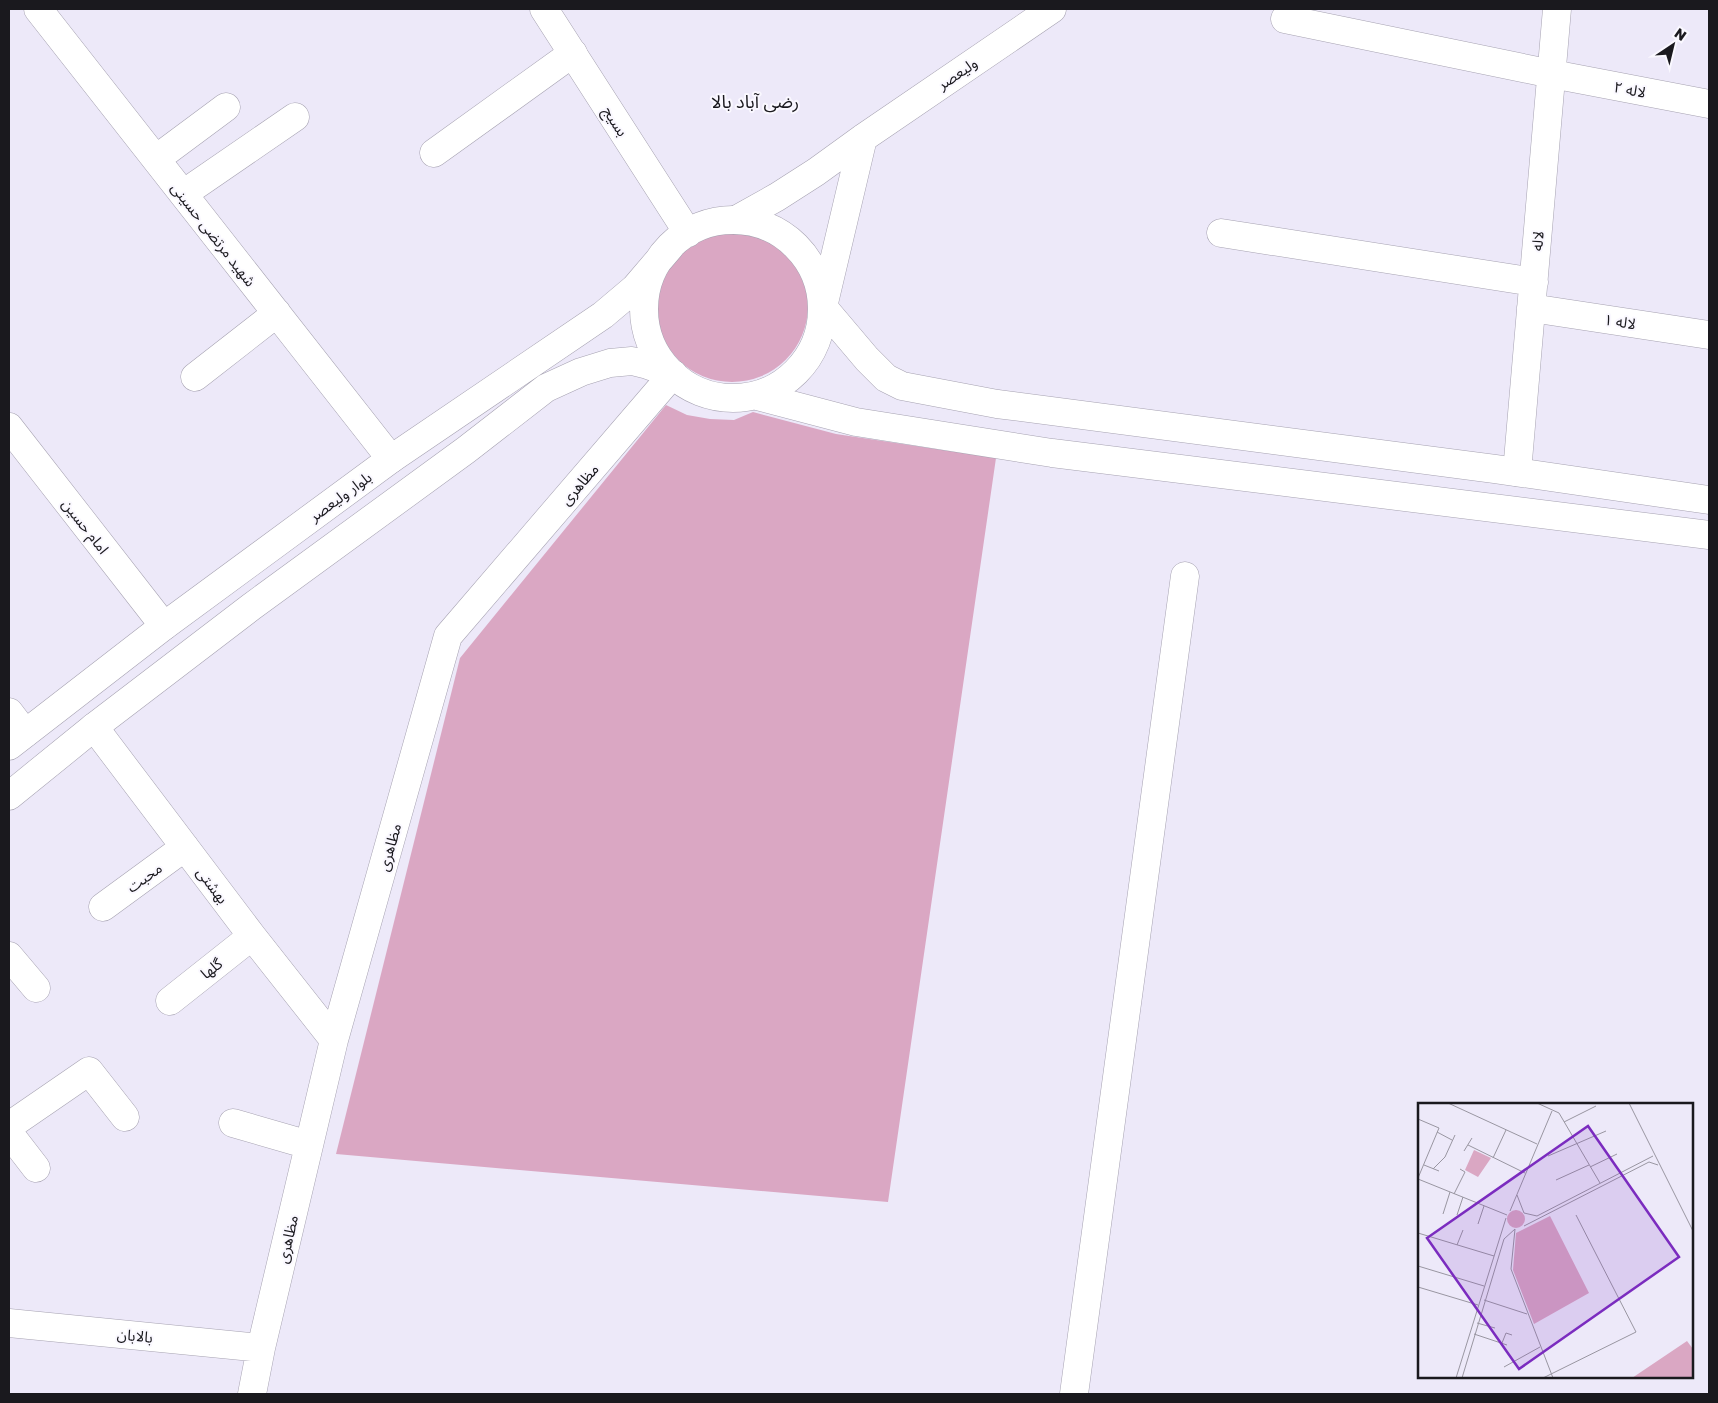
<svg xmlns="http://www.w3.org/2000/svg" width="1718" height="1403" viewBox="0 0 1718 1403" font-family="'Golos Text','Noto Sans Arabic',sans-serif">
<rect width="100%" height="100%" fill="#ede9f9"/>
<!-- green -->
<path fill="#daa7c3" d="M656 306a76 76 0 1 1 152 0a76 76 0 1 1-152 0Z
M 666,405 L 687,415 L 710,419 L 734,420 L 753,412 L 836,434 L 996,458 L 888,1202 L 336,1154 L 460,658 Z"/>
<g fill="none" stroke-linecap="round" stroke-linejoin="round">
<!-- street casing -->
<g stroke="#a6a2b1" stroke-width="29">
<path id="street" d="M 38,9 L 391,459
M 1285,19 L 1552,74 L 1709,104
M 434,153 L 573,53
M 156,159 L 226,107
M 183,194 L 295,117
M 736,220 L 777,197 L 816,172 L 863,138 L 1052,9
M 1221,233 L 1534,282
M 823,307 L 863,138
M 1531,308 L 1709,335
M 195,377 L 277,313
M 9,427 L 164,626
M 1517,472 L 1557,9
M 9,712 L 25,733
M 94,727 L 252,936 L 334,1040
M 103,907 L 185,847
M 9,956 L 36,988
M 170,1001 L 252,936
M 233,1123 L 309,1145
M 9,1126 L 89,1071 L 125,1117
M 9,1133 L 36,1168
M 9,1323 L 261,1348
M 252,1394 L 261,1348 L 334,1040 L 448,636 L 673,374
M 1074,1394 L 1185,576"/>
</g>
<!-- secondary casing -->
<g stroke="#a6a2b1" stroke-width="29">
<path id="secondary" d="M 544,9 L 688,233
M644 309a89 89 0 1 1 178 0a89 89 0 1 1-178 0Z
M 823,307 L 867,359 L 886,378 L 902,386 L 997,404 L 1495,469 L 1709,500
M 757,396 L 856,422 L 1052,453 L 1709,535
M 9,746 L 164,626 L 391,459 L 603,315 L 635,288 L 670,247
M 9,796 L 94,727 L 251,607 L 466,450 L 546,388 L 581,372 L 610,363 L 632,361 L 648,365 L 673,374"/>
</g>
<!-- street -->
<use href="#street" stroke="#fff" stroke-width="28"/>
<!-- secondary -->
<use href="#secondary" stroke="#fff" stroke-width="28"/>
</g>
<g text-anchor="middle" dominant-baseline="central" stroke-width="4" stroke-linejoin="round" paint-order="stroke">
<!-- street labels -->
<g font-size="15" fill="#1a191e" stroke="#faf8ff">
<text transform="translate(957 73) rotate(-34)">ولیعصر</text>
<text transform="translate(1630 89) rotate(11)">لاله ۲</text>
<text transform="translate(616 121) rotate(57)">بسیج</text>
<text transform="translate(214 234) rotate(52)">شهید مرتضی حسینی</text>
<text transform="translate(1537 241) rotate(-85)">لاله</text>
<text transform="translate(1620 321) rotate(9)">لاله ۱</text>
<text transform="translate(579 484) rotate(-49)">مظاهری</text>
<text transform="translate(340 496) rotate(-36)">بلوار ولیعصر</text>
<text transform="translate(86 526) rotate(52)">امام حسین</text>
<text transform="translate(389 847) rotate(-74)">مظاهری</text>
<text transform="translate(144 877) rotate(-36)">محبت</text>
<text transform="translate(213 885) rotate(53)">بهشتی</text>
<text transform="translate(211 968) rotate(-38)">گلها</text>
<text transform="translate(287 1239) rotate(-77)">مظاهری</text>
<text transform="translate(135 1335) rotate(6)">بالابان</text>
</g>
<!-- quarter labels -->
<g font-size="18" fill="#1a191e" stroke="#faf8ff">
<text x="755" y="101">رضی آباد بالا</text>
</g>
</g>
<!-- overview -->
<g transform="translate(1418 1103)">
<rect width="275" height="275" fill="#ede9f9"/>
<path d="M 56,47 L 73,55 L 60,74 L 47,67 ZM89 116a9 9 0 1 1 18 0a9 9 0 1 1-18 0ZM 132,113 L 171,190 L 116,221 L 95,167 L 98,130 ZM 269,238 L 275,246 L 275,275 L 214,275 Z" fill="#daa7c3"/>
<path fill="none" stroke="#9996a1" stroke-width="1" d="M 30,0 L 119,41M 119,0 L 141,10 L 182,80M 211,0 L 275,128M 0,16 L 21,25 L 0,75M 146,19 L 178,3M 19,29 L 34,37M 50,42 L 107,70M 46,48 L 54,35M 130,53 L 188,28M 75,55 L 88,27M 6,62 L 21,68M 172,64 L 199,51M 15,66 L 27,54 L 37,32M 0,76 L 89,112M 138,77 L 171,62M 36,91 L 47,69 L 42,66M 99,92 L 106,110 L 119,113 L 235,53M 92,108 L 134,8M 25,111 L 32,89M 39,112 L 45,94M 60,121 L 66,103M 106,123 L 231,59 L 240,62M 97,126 L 93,166 L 135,275M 0,130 L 76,153M 39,142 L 45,127M 0,163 L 66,183M 0,184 L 60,202M 66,197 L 109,211M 59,220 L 77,225M 56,231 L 89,242M 84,240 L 88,230 L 94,232M 86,264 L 122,244M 38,275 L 88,115M 44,275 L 86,136 L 97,126M 125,275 L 218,229 L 158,112"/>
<path fill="#7b2cbf" fill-opacity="0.15" stroke="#7b2cbf" stroke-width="2.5" d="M 170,23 L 261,154 L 101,266 L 9,135 Z"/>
<rect width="275" height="275" fill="none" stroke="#1a191e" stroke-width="2.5"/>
</g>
<!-- border -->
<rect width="1718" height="1403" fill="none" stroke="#1a191e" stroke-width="20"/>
<!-- north arrow -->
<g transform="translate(1673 45) rotate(35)" stroke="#faf8ff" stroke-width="4" paint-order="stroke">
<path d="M0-4L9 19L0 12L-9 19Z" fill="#1a191e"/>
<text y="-8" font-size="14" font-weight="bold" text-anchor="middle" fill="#1a191e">N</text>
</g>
</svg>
